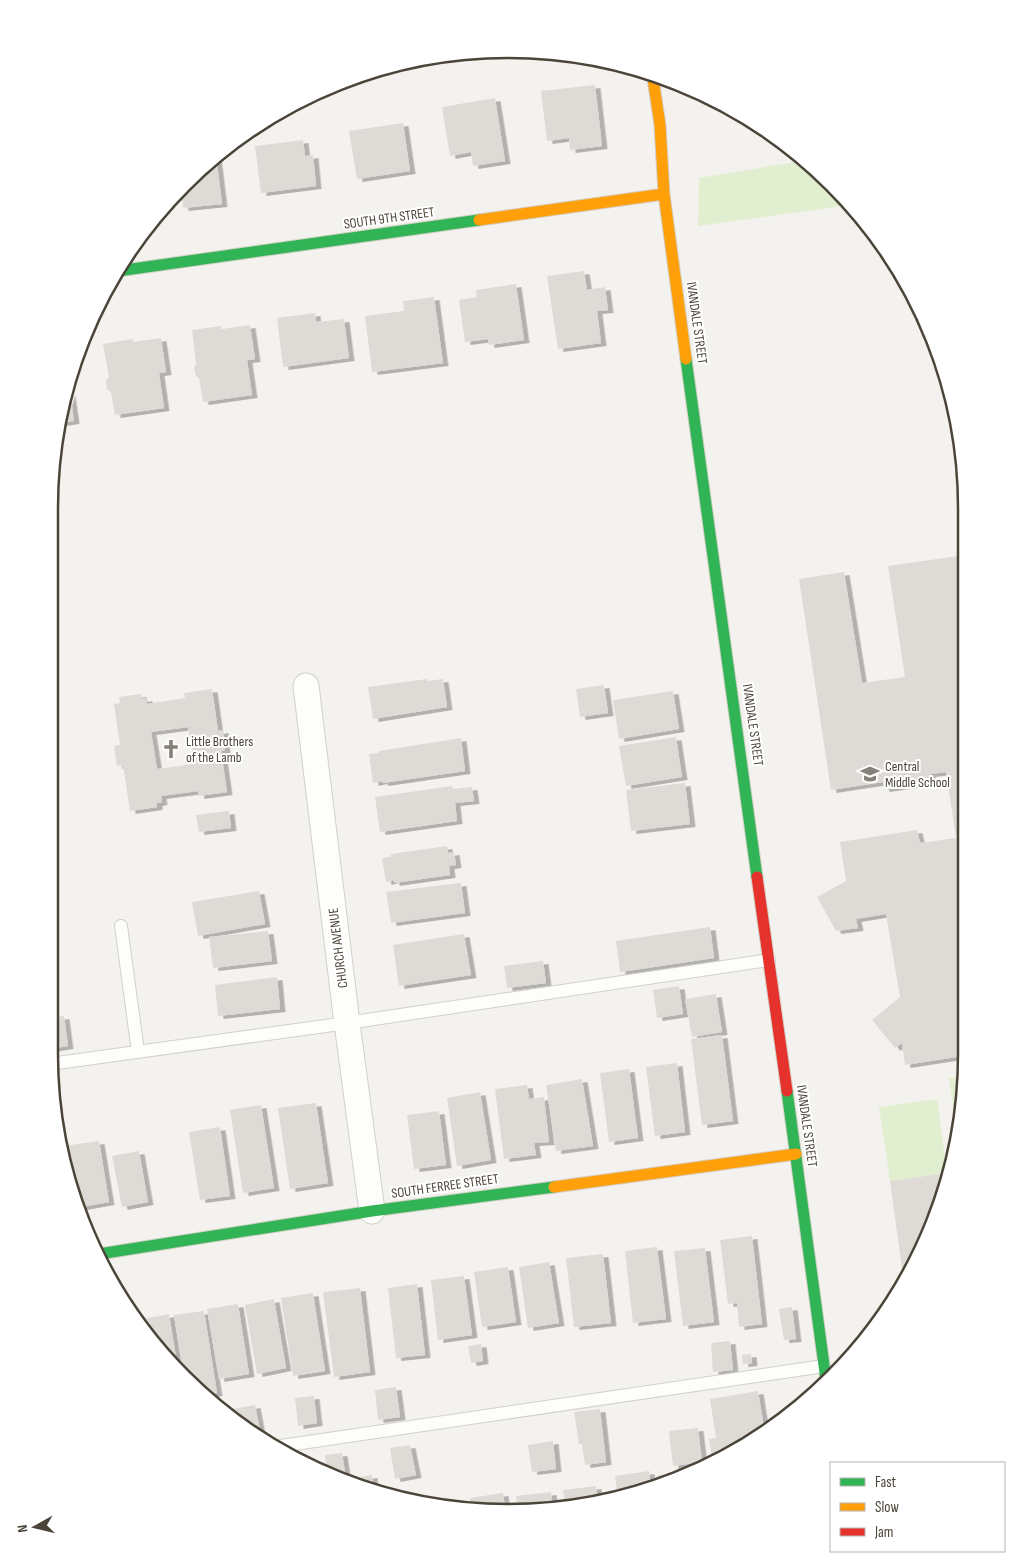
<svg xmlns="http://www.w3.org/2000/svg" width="1015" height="1562" viewBox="0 0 1015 1562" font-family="'Sofia Sans Condensed',sans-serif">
<defs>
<filter id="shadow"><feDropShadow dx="5.5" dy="3" stdDeviation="0" flood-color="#0004"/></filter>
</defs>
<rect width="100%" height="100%" fill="#f4f2ee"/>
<!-- green -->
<path fill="#e1eecf" d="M 807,160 L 850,205 L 698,226 L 699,178 Z
M 963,1076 L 962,1114 L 957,1133 L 949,1078 Z
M 937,1099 L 947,1173 L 890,1181 L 879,1107 Z"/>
<!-- building -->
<path fill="#dedbd6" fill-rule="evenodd" filter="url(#shadow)" d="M 595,85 L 602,146 L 570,150 L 569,138 L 547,141 L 541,91 Z
M 495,98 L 505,161 L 473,166 L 471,152 L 450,156 L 442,107 Z
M 728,106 L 737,110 L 742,114 L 729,115 Z
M 403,123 L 410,171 L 357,179 L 349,131 Z
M 303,140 L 305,156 L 313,155 L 316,186 L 261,193 L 255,146 Z
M 216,155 L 222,204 L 183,208 L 181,190 L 178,191 Z
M 584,271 L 587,290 L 605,287 L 608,310 L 597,311 L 601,343 L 558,349 L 547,276 Z
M 516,284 L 524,340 L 489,345 L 488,339 L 465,342 L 459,300 L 477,297 L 476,290 Z
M 434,297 L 443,363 L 372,372 L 365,316 L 404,311 L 403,301 Z
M 315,313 L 316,322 L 344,319 L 349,358 L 283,367 L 277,318 Z
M 250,325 L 255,359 L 247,360 L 252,395 L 203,402 L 199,378 L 196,376 L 194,368 L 196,364 L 192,330 L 221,326 L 222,329 Z
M 161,338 L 166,372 L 159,373 L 164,408 L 115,415 L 111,392 L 107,389 L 106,381 L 109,377 L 103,344 L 133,339 L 133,342 Z
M 70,392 L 74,421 L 60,423 L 65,408 Z
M 958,556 L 965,601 L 963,1056 L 905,1065 L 902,1043 L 895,1048 L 872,1020 L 900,997 L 886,914 L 856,919 L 858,928 L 836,931 L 817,897 L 846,881 L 840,842 L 917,830 L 920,843 L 956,838 L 946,772 L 930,774 L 932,782 L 884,789 L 883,782 L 831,790 L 799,579 L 844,572 L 862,683 L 905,677 L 888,566 Z
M 427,679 L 427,681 L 443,679 L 447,707 L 373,719 L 368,687 Z
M 604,685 L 608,713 L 580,717 L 576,689 Z
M 212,689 L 218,731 L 223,730 L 225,750 L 221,751 L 227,792 L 199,796 L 198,791 L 161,796 L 162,802 L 157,803 L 157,807 L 130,811 L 123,765 L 117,766 L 114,746 L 120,745 L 114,704 L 120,703 L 119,697 L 141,694 L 142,699 L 147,698 L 147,704 L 185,698 L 184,693 ZM 188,727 L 194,764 L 157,769 L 151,732 Z
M 673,691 L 679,729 L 619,739 L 613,700 Z
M 676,737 L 682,777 L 626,786 L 619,746 Z
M 461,738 L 465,771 L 383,783 L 382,781 L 373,783 L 369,754 L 379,753 L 379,751 Z
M 685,783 L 690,824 L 631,831 L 626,790 Z
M 452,786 L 453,789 L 472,787 L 474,801 L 455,803 L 457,821 L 380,832 L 375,797 Z
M 229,811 L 231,828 L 199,832 L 196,815 Z
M 447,846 L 448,853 L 454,852 L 456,865 L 449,866 L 450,875 L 394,883 L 394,880 L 386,882 L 382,858 L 391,857 L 391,854 Z
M 461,883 L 465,913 L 391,923 L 386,892 Z
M 259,891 L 265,924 L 198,936 L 192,902 Z
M 710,927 L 714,958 L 620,972 L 616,941 Z
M 268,931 L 272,961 L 213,968 L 209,937 Z
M 464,934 L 471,975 L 399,986 L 393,945 Z
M 543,961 L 546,983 L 507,988 L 504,966 Z
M 277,977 L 280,1009 L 218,1016 L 215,985 Z
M 679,986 L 683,1014 L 657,1018 L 653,990 Z
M 716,994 L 722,1032 L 692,1037 L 685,999 Z
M 64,1016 L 68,1046 L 49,1049 L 49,1018 Z
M 722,1035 L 733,1121 L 702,1125 L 691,1039 Z
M 677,1063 L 685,1132 L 655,1136 L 646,1067 Z
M 629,1069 L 638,1138 L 609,1142 L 600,1073 Z
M 582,1079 L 593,1146 L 556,1151 L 546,1085 Z
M 527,1085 L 529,1099 L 544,1097 L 549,1142 L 534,1143 L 536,1155 L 504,1159 L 495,1089 Z
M 480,1092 L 491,1160 L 457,1166 L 447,1098 Z
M 316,1103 L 328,1183 L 290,1189 L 278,1108 Z
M 261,1105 L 274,1188 L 243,1193 L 230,1110 Z
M 439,1111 L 446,1165 L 414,1169 L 407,1115 Z
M 220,1127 L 230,1196 L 200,1200 L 189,1132 Z
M 99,1141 L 109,1202 L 76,1208 L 64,1146 Z
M 139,1151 L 148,1202 L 122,1207 L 112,1156 Z
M 947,1173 L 931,1230 L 903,1276 L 890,1181 Z
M 752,1236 L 762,1324 L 739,1327 L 737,1303 L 728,1304 L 720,1240 Z
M 657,1247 L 666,1319 L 633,1323 L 625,1251 Z
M 705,1248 L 714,1322 L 683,1326 L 674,1251 Z
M 603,1254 L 611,1323 L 574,1327 L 566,1258 Z
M 549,1262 L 559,1323 L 528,1328 L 519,1267 Z
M 508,1267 L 516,1322 L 482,1327 L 474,1272 Z
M 464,1276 L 472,1335 L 438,1340 L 431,1280 Z
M 417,1284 L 425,1355 L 396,1358 L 388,1288 Z
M 360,1288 L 370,1372 L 334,1377 L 323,1292 Z
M 313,1293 L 325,1371 L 293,1376 L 281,1298 Z
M 274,1299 L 286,1368 L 257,1374 L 245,1305 Z
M 238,1304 L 249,1374 L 219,1379 L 207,1309 Z
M 792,1307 L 796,1339 L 784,1340 L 779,1309 Z
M 204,1311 L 217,1393 L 206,1395 L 183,1370 L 174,1315 Z
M 169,1314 L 177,1364 L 138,1323 L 138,1320 Z
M 730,1341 L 733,1370 L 713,1372 L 711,1343 Z
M 481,1344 L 483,1361 L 471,1363 L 468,1346 Z
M 751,1354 L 752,1363 L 743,1364 L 742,1355 Z
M 396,1387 L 400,1417 L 378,1420 L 375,1390 Z
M 758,1391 L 765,1434 L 712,1459 L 709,1439 L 716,1438 L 710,1399 Z
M 314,1396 L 317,1423 L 298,1426 L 295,1398 Z
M 255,1405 L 261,1436 L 228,1419 L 221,1411 Z
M 600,1409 L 606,1462 L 585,1465 L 582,1444 L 579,1444 L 574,1412 Z
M 698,1428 L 702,1462 L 673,1466 L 669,1431 Z
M 553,1441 L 556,1469 L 532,1472 L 528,1445 Z
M 410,1445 L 416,1475 L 395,1479 L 390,1448 Z
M 342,1453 L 346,1479 L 343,1480 L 327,1471 L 325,1455 Z
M 649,1471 L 651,1487 L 627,1498 L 618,1499 L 615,1476 Z
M 680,1473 L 657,1484 L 657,1476 Z
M 372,1475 L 373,1485 L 362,1486 L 361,1477 Z
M 596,1486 L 598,1501 L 565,1506 L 563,1490 Z
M 551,1492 L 553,1507 L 518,1512 L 516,1496 Z
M 503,1493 L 506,1513 L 471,1507 L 470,1498 Z"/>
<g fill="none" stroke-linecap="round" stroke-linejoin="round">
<!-- lane casing -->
<g stroke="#d2d0cb" stroke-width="14">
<path id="lane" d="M 121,926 L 138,1052
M 50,1064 L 347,1023 L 769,960
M 281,1446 L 824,1366"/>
</g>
<!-- street casing -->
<g stroke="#d2d0cb" stroke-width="27">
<path id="street" d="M 306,686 L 347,1023 L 372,1211"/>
</g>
<!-- fast casing -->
<g stroke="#d3cfc5" stroke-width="13">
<path id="fast" d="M 118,271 L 479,220
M 686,359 L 757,877
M 787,1091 L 826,1380
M 99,1254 L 372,1211 L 554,1187"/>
</g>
<!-- slow casing -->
<g stroke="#d3cfc5" stroke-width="13">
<path id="slow" d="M 652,72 L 660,125 L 664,194 L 686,359
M 479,220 L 664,194
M 554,1187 L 796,1154"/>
</g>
<!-- jam casing -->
<g stroke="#d3cfc5" stroke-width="13">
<path id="jam" d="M 757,877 L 787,1091"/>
</g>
<!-- lane -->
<use href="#lane" stroke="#fdfdfc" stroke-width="12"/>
<!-- street -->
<use href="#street" stroke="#fdfdfc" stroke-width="25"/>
<!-- fast -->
<use href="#fast" stroke="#30b455" stroke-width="11"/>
<!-- slow -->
<use href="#slow" stroke="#ff9f0a" stroke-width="11"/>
<!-- jam -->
<use href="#jam" stroke="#e5322d" stroke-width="11"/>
</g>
<!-- icons -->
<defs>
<g id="church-bare" transform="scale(1.5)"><path d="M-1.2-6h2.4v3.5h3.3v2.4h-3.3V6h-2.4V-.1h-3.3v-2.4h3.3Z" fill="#868178" stroke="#fff" stroke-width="2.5" paint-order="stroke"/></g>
<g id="school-bare" transform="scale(1.5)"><path d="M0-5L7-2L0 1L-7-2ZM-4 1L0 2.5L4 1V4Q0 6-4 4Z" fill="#868178" stroke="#fff" stroke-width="2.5" paint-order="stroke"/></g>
</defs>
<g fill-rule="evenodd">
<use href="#church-bare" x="171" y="749"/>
<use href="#school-bare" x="870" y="774"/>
</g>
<g text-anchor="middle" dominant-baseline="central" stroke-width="4" stroke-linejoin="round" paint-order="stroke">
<!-- street labels -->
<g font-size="14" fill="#4b4439" stroke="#fff">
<text transform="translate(389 218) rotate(-8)">SOUTH 9TH STREET</text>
<text transform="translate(697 323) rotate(82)">IVANDALE STREET</text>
<text transform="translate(753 725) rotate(82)">IVANDALE STREET</text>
<text transform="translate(338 948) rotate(-97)">CHURCH AVENUE</text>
<text transform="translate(807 1126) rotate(82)">IVANDALE STREET</text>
<text transform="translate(445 1186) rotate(-8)">SOUTH FERREE STREET</text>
</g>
<!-- poi labels -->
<g font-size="14" fill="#4b4439" stroke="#fff" text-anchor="start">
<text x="186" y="741">Little Brothers<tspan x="186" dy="16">of the Lamb</tspan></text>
<text x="885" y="766">Central<tspan x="885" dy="16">Middle School</tspan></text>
</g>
</g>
<!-- crop -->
<path d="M0 0H1015V1562H0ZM508 58H508A450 450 0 0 1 958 508V1054A450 450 0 0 1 508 1504H508A450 450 0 0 1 58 1054V508A450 450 0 0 1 508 58Z" fill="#fff" fill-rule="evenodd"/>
<path fill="none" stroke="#4b4439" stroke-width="2.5" d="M508 58H508A450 450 0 0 1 958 508V1054A450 450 0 0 1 508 1504H508A450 450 0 0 1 58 1054V508A450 450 0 0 1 508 58Z"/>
<!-- legend -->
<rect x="830" y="1462" width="175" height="90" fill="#ffffff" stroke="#b7b4b0"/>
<rect x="840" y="1478" width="25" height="8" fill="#30b455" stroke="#b7b4b0"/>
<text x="875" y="1487" font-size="15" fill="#4b4439">Fast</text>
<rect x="840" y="1503" width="25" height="8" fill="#ff9f0a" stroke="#b7b4b0"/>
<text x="875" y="1512" font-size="15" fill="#4b4439">Slow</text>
<rect x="840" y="1528" width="25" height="8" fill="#e5322d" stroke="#b7b4b0"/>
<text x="875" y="1537" font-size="15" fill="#4b4439">Jam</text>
<!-- north arrow -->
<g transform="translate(35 1527) rotate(262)" stroke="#ffffff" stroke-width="4" paint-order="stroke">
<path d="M0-4L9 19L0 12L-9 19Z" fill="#4b4439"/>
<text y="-8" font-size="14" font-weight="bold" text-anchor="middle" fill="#4b4439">N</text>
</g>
</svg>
